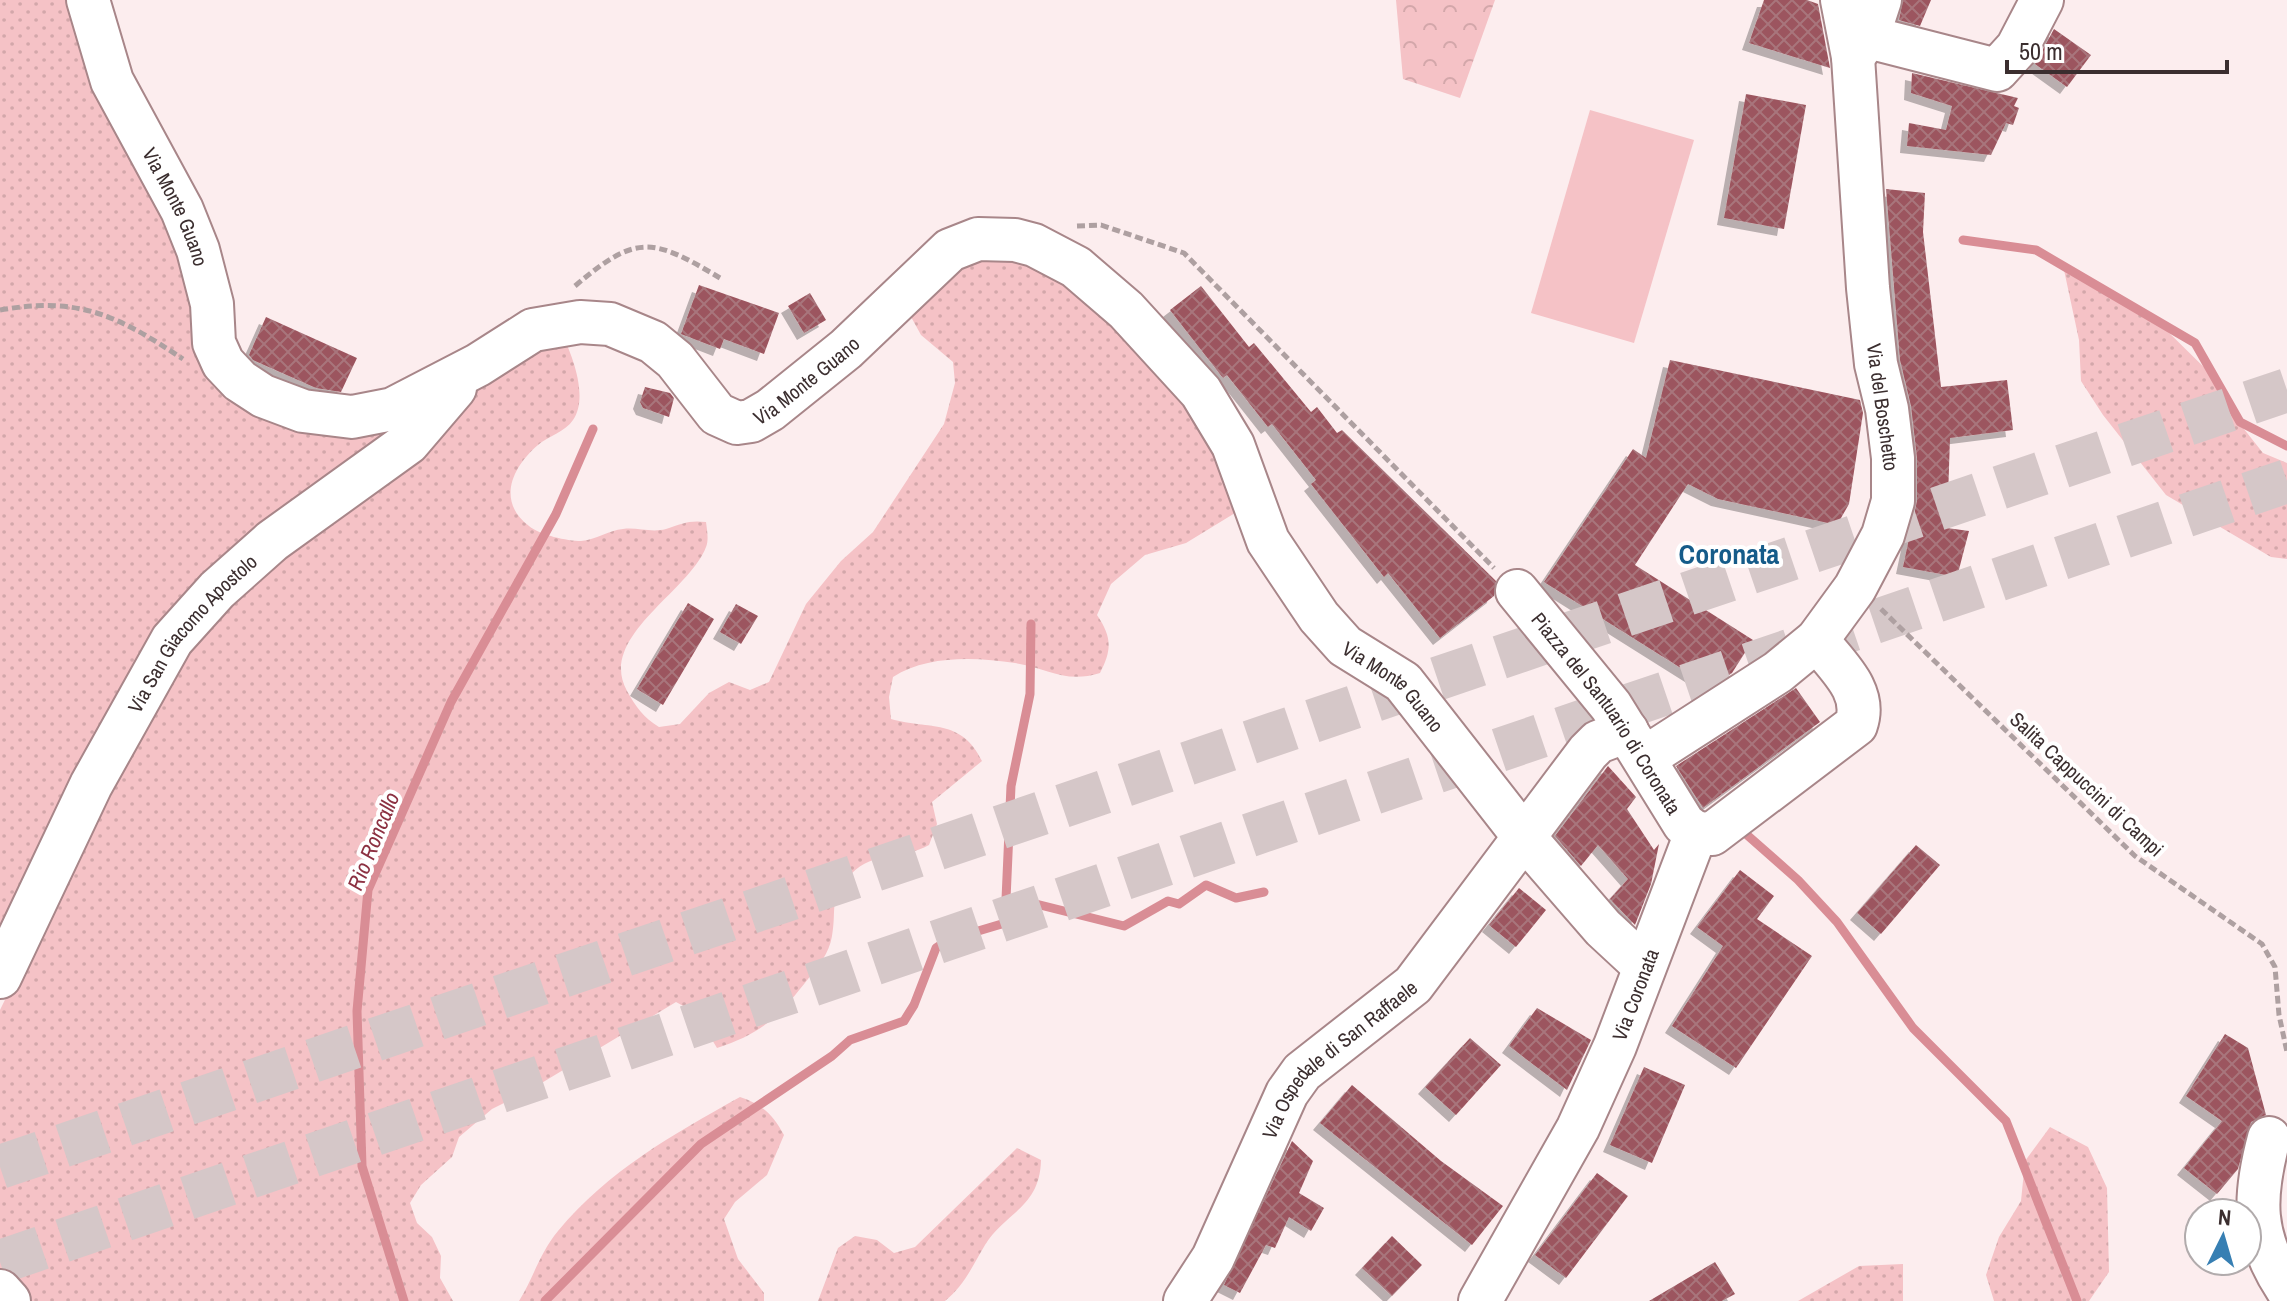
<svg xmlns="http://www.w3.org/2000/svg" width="2287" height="1301" viewBox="0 0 2287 1301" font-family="'Archivo Narrow',sans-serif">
<defs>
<pattern id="grass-dots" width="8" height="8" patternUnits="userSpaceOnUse" patternTransform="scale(2)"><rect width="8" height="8" fill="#f5c2c6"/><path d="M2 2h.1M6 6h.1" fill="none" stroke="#d3a7aa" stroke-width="1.8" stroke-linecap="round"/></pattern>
<pattern id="forest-crowns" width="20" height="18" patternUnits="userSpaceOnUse" patternTransform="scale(2)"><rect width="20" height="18" fill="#f5c2c6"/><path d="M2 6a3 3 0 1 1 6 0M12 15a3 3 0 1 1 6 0" fill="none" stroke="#d3a7aa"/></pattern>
<pattern id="building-cross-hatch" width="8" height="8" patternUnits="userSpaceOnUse" patternTransform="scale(2)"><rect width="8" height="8" fill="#9c555e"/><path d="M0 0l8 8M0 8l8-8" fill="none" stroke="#a8757c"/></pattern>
<filter id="shadow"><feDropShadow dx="-7" dy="7" stdDeviation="0" flood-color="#0004"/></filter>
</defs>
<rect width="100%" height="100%" fill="#fcedee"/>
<!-- grass -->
<path fill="url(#grass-dots)" d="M 0,0 L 71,0 L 168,215 L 211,379 L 243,410 L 382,425 L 384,438 L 350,467 L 236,545 L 169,631 L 0,950 Z
M 1008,245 L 1104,310 L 1219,444 L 1235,513 L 1186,543 L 1145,555 L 1111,584 L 1097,615 C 1112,637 1112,650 1100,673 C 1065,684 1048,668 1015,663 C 976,657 927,655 893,677 L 889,697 L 891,719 C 930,730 961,718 982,761 L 932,802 L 937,824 L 929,845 C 903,860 874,850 851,874 C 828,897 837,909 832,936 C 829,954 819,965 808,979 C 779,1016 763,1033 717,1048 L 696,1013 L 676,1002 L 530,1090 L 492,1109 L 459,1137 L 452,1157 L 421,1185 L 410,1203 L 417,1223 L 432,1237 L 441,1256 L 440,1278 L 453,1301 L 26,1301 L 0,1270 L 0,1010 L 135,733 L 189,648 L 254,572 L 473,381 L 561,332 C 572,354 589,397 573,420 C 566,431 547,437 538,445 C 511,468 497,502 529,526 C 540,535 567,541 581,541 C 596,540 609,530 623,529 C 637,527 651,533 666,529 C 682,524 688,520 706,522 C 707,530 709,540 706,547 C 689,592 597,637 627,691 C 636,707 643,717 659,727 L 680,724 L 709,693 L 729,682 L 750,690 L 769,682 L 806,604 L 841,561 L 873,532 L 944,424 L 955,383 L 953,362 L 921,335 L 910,315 L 953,256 Z
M 2064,270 L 2156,320 L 2217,380 L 2236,419 L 2263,453 L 2287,463 L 2287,559 L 2271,557 L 2166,495 L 2103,415 L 2081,381 L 2079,340 Z
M 740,1097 C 762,1104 773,1115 784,1135 L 767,1175 L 735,1202 L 724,1219 L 738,1259 L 764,1293 L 764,1301 L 519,1301 C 534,1277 539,1254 558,1231 C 609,1170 672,1135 740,1097 Z
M 2050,1127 L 2088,1147 L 2107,1188 L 2109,1272 L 2089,1301 L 1994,1301 L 1986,1275 L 1999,1237 L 2021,1201 L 2025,1161 Z
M 1017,1148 L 1041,1160 C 1040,1208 1005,1212 985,1245 C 973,1265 964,1286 945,1301 L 818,1301 L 838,1248 L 855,1236 L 877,1240 L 894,1253 L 915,1247 Z
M 1903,1264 L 1903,1301 L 1798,1301 L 1859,1266 Z"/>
<!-- forest -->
<path fill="url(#forest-crowns)" d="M 1396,0 L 1495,0 L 1460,98 L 1403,79 Z"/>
<!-- garden -->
<path fill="#f5c2c6" d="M 1590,110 L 1694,140 L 1634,343 L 1531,313 Z"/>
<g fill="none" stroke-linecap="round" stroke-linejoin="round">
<!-- stream -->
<path stroke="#d98d95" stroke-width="9" d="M 1963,240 L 2036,250 L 2195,343 L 2240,422 L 2287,446
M 1738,827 L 1798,880 L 1837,922 L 1913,1028 L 2006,1121 L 2077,1301
M 1005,922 L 1011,786 L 1030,694 L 1031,624
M 404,1301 L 362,1166 L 357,1011 L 368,890 L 451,702 L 556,514 L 593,429
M 545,1301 L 701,1144 L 832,1056 L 850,1040 L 904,1021 L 914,1005 L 936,948 L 948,940 L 1005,923 L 1024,901 L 1124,926 L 1168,901 L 1179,904 L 1206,885 L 1236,898 L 1264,892"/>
</g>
<!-- building -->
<path fill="url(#building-cross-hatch)" filter="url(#shadow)" d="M 1764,0 L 1807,0 L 1818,4 L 1830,68 L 1749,43 Z
M 1903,0 L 1931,0 L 1920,26 L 1899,20 Z
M 2054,29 L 2091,55 L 2067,87 L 2035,64 Z
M 1912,73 L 2018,98 L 2014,106 L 2019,108 L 2013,125 L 2006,123 L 1991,155 L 1907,146 L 1909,123 L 1946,130 L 1952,106 L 1911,93 Z
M 1746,94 L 1806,105 L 1784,229 L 1724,218 Z
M 1886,189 L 1925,193 L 1923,232 L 1941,387 L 2007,380 L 2013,430 L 1950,438 L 1947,528 L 1969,531 L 1957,577 L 1903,567 L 1917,501 L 1917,458 L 1911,406 L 1900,360 Z
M 699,285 L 779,313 L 764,354 L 724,339 L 720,349 L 681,334 Z
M 1201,286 L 1249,347 L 1254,343 L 1311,412 L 1317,407 L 1337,433 L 1342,430 L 1496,581 L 1494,596 L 1440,638 L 1388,573 L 1384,577 L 1311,484 L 1316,480 L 1272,424 L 1268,427 L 1227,375 L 1223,378 L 1170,310 Z
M 810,293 L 826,320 L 804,333 L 788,306 Z
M 266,317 L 357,358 L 341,392 L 316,388 L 253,360 L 249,355 Z
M 1670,360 L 1860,400 L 1863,413 L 1849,504 L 1837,525 L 1718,499 L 1688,484 L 1635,565 L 1753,640 L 1732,673 L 1711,687 L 1544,582 L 1633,449 L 1646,458 Z
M 645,387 L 670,393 L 674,398 L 669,417 L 643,408 L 640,402 Z
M 688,603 L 714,619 L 663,705 L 637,689 Z
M 736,604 L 758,616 L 741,644 L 720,632 Z
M 1796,688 L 1820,722 L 1703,808 L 1676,766 Z
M 1608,766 L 1636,797 L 1627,809 L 1654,850 L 1659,844 L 1651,884 L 1635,925 L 1610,899 L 1628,879 L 1598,845 L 1581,866 L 1555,836 Z
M 1916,845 L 1940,865 L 1881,934 L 1857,913 Z
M 1740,870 L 1774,896 L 1757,919 L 1812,956 L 1736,1068 L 1672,1026 L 1723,946 L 1697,927 Z
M 1519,888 L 1546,910 L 1516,947 L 1489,925 Z
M 1537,1008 L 1591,1040 L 1567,1090 L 1509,1046 Z
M 2225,1034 L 2248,1048 L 2266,1115 L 2251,1122 L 2238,1169 L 2217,1194 L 2184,1168 L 2222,1121 L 2186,1096 Z
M 1470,1038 L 1501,1065 L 1456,1115 L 1425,1087 Z
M 1644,1067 L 1685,1085 L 1652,1163 L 1610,1145 Z
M 1352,1085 L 1441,1161 L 1503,1206 L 1472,1245 L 1320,1123 Z
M 1292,1141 L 1313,1161 L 1299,1193 L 1324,1208 L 1311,1231 L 1289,1217 L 1275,1248 L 1266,1245 L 1240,1293 L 1224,1285 Z
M 1597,1173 L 1628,1196 L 1566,1278 L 1535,1255 Z
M 1392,1236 L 1422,1265 L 1392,1296 L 1362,1268 Z
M 1715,1262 L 1735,1294 L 1722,1301 L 1649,1301 Z"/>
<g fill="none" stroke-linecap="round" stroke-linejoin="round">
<!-- highway-tunnel -->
<path stroke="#d5c7c8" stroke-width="44" stroke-dasharray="44 22" stroke-linecap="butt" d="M 0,1167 L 2287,390
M 0,1262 L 2287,481"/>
<!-- minor casing -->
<g stroke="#a88689" stroke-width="46">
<g id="minor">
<path id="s1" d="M 88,0 L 112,81 L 182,210 L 198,250 L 212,304 L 214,343 L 223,363 L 240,381 L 263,396 L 303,411 L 352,417 L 393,409 L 478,365 L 533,330 L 580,322 L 610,324 L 653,342 L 675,360 L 717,414 L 737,423 L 751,421 L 770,410 L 846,349 L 950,250 L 978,239 L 1015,240 L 1034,245 L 1076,267 L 1126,310 L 1201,392 L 1233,445 L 1268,541 L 1319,617 L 1345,646 L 1403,682 L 1525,838 L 1603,928 L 1644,966"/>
<path d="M 1868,37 L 1997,70 L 2017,48 L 2042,0"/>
<path d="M 1853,57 L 1868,37 L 1880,0"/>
<path id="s2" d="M 1517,591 L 1611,706 L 1684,824 L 1696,833"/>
<path d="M 1646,757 L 1778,672 L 1817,640 L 1855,588 L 1883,535 L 1893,501 L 1893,458 L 1887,409 L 1876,364 L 1868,288 L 1853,57 L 1842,0"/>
<path d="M 1696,833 L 1712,834 L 1856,725 C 1868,691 1837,666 1817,640"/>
<path id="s3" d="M 0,977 L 91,785 L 172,640 L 217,590 L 272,541 L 408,443 L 455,388"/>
<path d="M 2269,1138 C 2253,1198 2252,1236 2287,1289"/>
<path d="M 0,1291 L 9,1301"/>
<path id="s4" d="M 1185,1301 L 1213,1258 L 1287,1093 L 1302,1072 L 1413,985 L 1588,752 L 1598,742 L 1627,731"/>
<path id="s5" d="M 1480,1301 L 1578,1128 L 1615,1046 L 1696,833"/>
</g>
</g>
<!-- path -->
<path stroke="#aea0a1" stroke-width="5" stroke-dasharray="8 4" stroke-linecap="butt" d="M 1077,226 L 1101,225 L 1184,253 L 1494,568
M 575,286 C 637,233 653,238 720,278
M 0,310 C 80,296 118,316 183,359
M 1881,609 L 2135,856 L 2262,944 L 2275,967 L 2279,1015 L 2287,1052"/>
<!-- minor -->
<use href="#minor" stroke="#fff" stroke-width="42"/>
</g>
<g text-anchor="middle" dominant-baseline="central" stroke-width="8" stroke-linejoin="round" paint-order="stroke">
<!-- street labels -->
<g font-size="20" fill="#3b2e2f" stroke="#fff">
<text stroke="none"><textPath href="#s1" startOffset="226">Via Monte Guano</textPath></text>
<text stroke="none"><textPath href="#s1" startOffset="1064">Via Monte Guano</textPath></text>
<text transform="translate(1883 407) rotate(82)">Via del Boschetto</text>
<text stroke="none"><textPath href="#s3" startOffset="396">Via San Giacomo Apostolo</textPath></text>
<text stroke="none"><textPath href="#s1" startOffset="1928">Via Monte Guano</textPath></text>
<text stroke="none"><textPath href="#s2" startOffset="152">Piazza del Santuario di Coronata</textPath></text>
<text transform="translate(2087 784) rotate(43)">Salita Cappuccini di Campi</text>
<text stroke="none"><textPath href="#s5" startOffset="344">Via Coronata</textPath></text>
<text stroke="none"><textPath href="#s4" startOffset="292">Via Ospedale di San Raffaele</textPath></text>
</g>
<!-- water labels -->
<g font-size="22" font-style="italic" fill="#8c3142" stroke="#fff">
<text transform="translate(373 841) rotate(-68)">Rio Roncallo</text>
</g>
<!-- district labels -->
<g font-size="28" font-weight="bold" fill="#155b89" stroke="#fff">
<text x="1729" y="554">Coronata</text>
</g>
</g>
<!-- north arrow -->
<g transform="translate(2223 1237) rotate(5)"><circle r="38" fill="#ffffff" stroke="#b1abac" stroke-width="2"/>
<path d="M0-6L14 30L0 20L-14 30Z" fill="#377fb3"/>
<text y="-12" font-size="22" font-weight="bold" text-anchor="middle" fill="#3b2e2f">N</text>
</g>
<!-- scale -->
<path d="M2007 60v12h220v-12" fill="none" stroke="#3b2e2f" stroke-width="4"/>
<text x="2019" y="60" font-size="24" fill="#3b2e2f" stroke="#ffffff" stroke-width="6" paint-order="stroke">50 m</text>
</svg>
